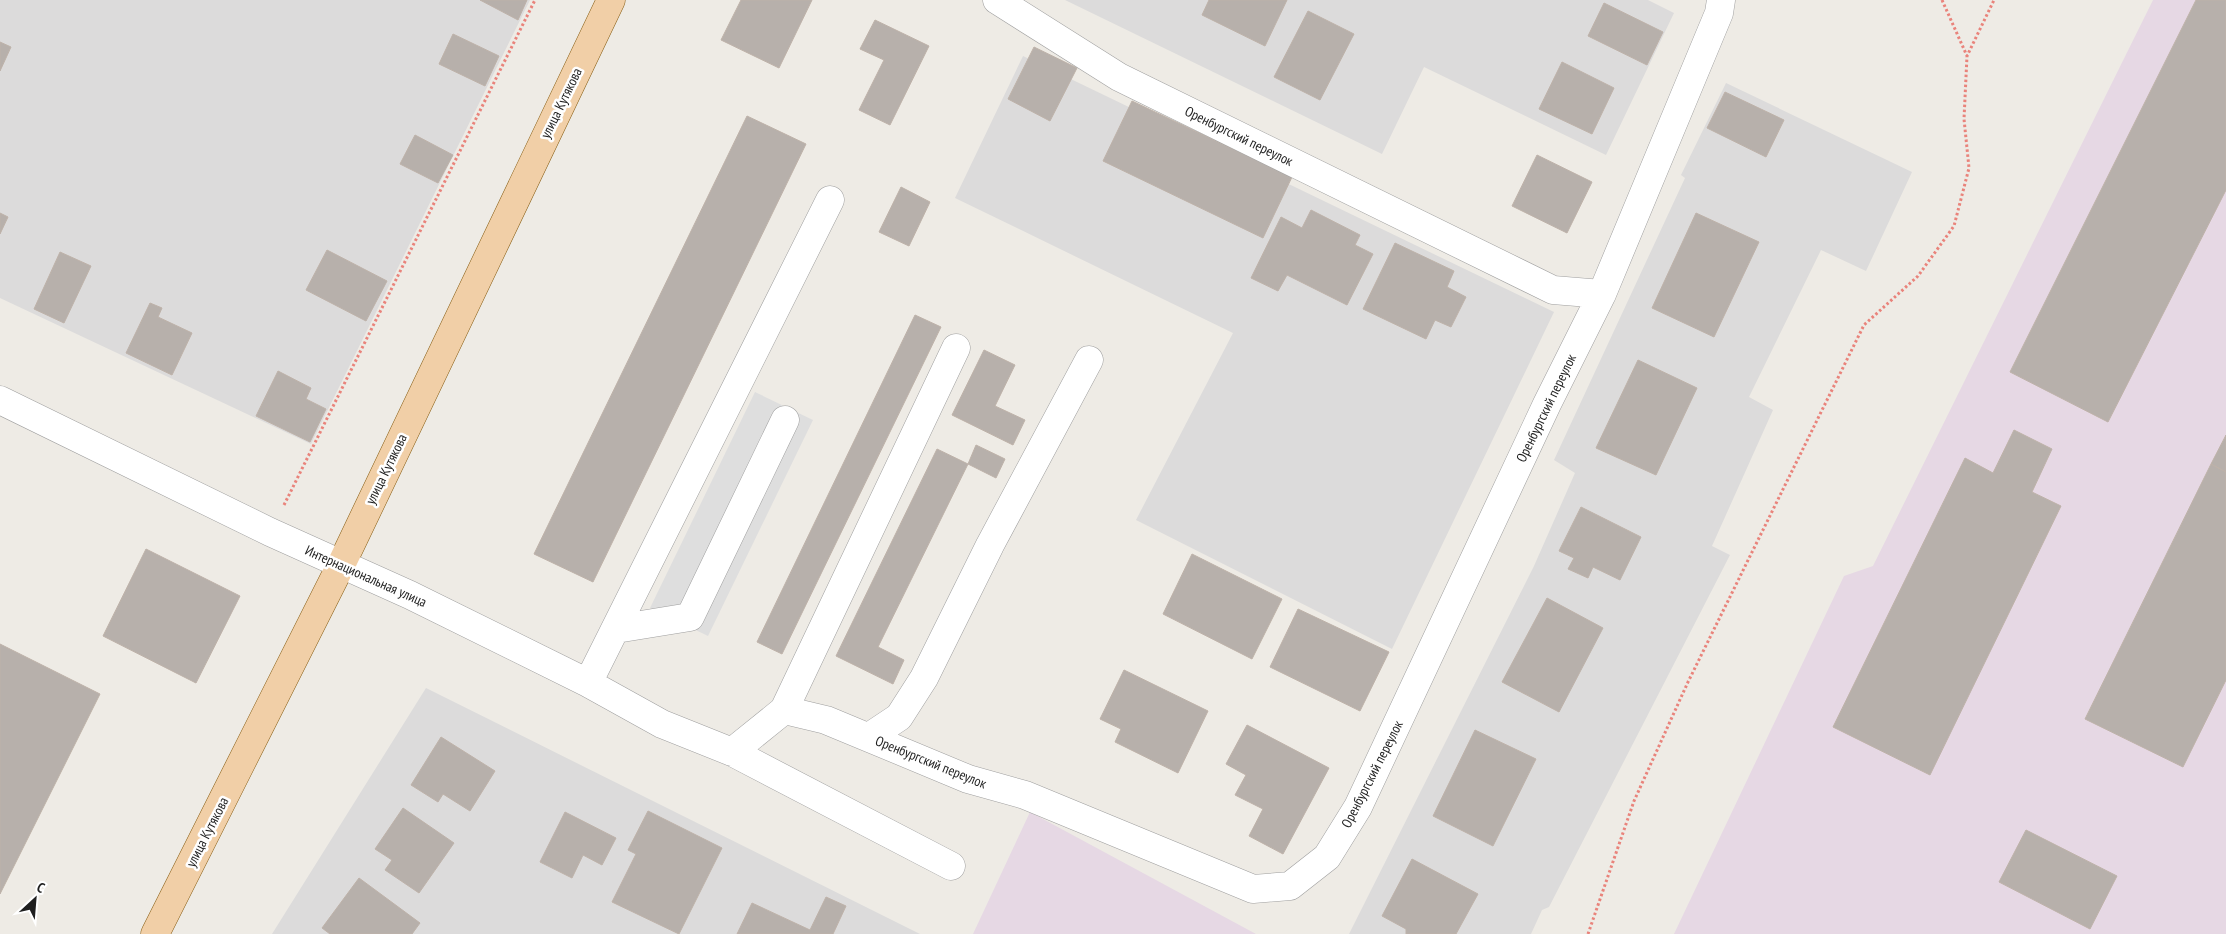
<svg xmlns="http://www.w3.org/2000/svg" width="2226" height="934" viewBox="0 0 2226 934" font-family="'PT Sans Narrow',sans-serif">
<rect width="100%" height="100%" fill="#eeebe5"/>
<!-- residential -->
<path fill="#dcdbdb" d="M 0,0 L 530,0 L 311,444 L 0,298 Z
M 1065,0 L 1648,0 L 1674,13 L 1606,155 L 1424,67 L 1382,154 Z
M 1023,56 L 1554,312 L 1392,649 L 1136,520 L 1233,333 L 955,198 Z
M 1726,83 L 1912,172 L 1866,271 L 1821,250 L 1749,397 L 1773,410 L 1712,546 L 1730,555 L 1549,907 L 1542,910 L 1531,934 L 1349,934 L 1534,566 L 1575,473 L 1554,460 L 1685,178 L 1681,175 Z
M 426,688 L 920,934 L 272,934 Z"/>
<!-- industrial -->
<path fill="#e6d8e4" d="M 2153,0 L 2226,0 L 2226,934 L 1674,934 L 1844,576 L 1873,566 Z
M 1030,812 L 1256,934 L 973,934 Z"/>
<!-- parking -->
<path fill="#dedede" d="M 755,392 L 813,420 L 708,636 L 650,608 Z"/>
<!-- building -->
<path fill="#b7b0ab" stroke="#beb2a9" d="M 480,0 L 527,0 L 518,20 Z
M 741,0 L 812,0 L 779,68 L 721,40 Z
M 1209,0 L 1287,0 L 1265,46 L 1202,15 Z
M 2196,0 L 2226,0 L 2226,190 L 2108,422 L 2010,372 Z
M 1604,3 L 1663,32 L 1647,65 L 1588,36 Z
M 1308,11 L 1354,34 L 1320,100 L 1274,77 Z
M 875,20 L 929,46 L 890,125 L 859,110 L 884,60 L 860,49 Z
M 453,34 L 499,56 L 485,86 L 439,64 Z
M 0,42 L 11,47 L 0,71 Z
M 1034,47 L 1077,68 L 1050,121 L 1008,99 Z
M 1562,62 L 1614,88 L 1592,134 L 1539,109 Z
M 1725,92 L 1784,120 L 1766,157 L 1707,128 Z
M 1132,101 L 1292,177 L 1263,238 L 1103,161 Z
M 747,116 L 806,144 L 593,582 L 534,554 Z
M 415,135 L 453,155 L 438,183 L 400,164 Z
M 1537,155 L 1592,182 L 1567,233 L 1512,206 Z
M 901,187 L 930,202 L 909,246 L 879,232 Z
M 1311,210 L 1360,235 L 1355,245 L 1373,254 L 1347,305 L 1287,275 L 1278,291 L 1251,278 L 1281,217 L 1302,228 Z
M 0,213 L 8,217 L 0,234 Z
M 1696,213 L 1759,242 L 1714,337 L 1652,308 Z
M 1395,243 L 1454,271 L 1447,287 L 1466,297 L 1451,327 L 1435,320 L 1426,339 L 1363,309 Z
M 327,250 L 387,281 L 366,321 L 306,290 Z
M 60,252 L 91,266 L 64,323 L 34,309 Z
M 150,303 L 162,308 L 158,317 L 192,333 L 172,375 L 126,353 Z
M 915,315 L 941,327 L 782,654 L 757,642 Z
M 984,350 L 1015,365 L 995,406 L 1025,420 L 1013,445 L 952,415 Z
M 1638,360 L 1697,388 L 1656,475 L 1596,448 Z
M 278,371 L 311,388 L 306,399 L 326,409 L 310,442 L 256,416 Z
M 2014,430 L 2052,449 L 2032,492 L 2061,506 L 1930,775 L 1833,727 L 1965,458 L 1993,473 Z
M 2226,435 L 2226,472 L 2211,464 Z
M 976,445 L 1005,459 L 996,478 L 968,464 Z
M 937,449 L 968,464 L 878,647 L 904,660 L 893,684 L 836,656 Z
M 2211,464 L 2226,472 L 2226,680 L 2183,767 L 2085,719 Z
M 1581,507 L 1641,537 L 1620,580 L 1593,567 L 1588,578 L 1568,569 L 1574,558 L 1559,551 Z
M 146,549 L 240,596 L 196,683 L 103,636 Z
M 1192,554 L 1282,599 L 1252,659 L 1163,614 Z
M 1547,598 L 1603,628 L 1559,712 L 1502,682 Z
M 1298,609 L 1389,652 L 1360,711 L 1270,667 Z
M 0,644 L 100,694 L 0,894 Z
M 1124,670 L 1208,711 L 1178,773 L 1115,742 L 1121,729 L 1100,719 Z
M 1247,725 L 1329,768 L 1283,854 L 1249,836 L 1263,809 L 1235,795 L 1246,775 L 1226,764 Z
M 1475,730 L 1536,759 L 1493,846 L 1433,816 Z
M 441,737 L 495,771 L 470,811 L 443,794 L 438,802 L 411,785 Z
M 403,808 L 454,843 L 419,893 L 385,870 L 392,860 L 375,849 Z
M 648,811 L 722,848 L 679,934 L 612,902 L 636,854 L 628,850 Z
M 565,812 L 616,838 L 602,865 L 583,855 L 572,878 L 540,862 Z
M 2026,830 L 2117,876 L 2090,929 L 1999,882 Z
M 1412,859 L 1478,894 L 1456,934 L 1406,934 L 1406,929 L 1382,916 Z
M 359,878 L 420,923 L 412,934 L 330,934 L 322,928 Z
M 826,897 L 846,906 L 833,934 L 737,934 L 752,903 L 810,930 Z"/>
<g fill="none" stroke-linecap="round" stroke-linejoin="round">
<!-- minor casing -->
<g stroke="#9f9f9f" stroke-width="29">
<path id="minor" d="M 997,0 L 1119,77 L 1553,290 L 1602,294
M 0,400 L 270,532 L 410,595 L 588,683 L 662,724 L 732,752 L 951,866
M 616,629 L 690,617 L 785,420
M 588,683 L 830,200
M 784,710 L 826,720 L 968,779 L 1025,795 L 1253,889 L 1290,886 L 1327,857 L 1358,807 L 1547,404 L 1602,294 L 1719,13 L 1721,0
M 869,737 L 899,717 L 924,678 L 990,545 L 1089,360
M 732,752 L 784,710 L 956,348"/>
</g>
<!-- major casing -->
<g stroke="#865c12" stroke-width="29">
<path id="major" d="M 155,934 L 341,565 L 611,0"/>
</g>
<!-- path -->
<path stroke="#e9837b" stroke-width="3" stroke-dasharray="2.5 2.5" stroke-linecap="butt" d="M 1942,0 L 1967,56
M 284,505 L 535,0
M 1588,934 L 1634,801 L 1688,682 L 1864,325 L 1918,276 L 1954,226 L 1969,168 L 1964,119 L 1967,56 L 1994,0"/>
<!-- minor -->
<use href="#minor" stroke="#fff" stroke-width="28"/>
<!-- major -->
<use href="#major" stroke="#f1cfa7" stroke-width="28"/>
</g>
<g text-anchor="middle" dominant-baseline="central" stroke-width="5" stroke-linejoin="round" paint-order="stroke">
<!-- street labels -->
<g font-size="14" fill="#1e1e1e" stroke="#fff">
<text transform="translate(561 103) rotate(-64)">улица Кутякова</text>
<text transform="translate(1239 136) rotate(26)">Оренбургский переулок</text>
<text transform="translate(1546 408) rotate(-64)">Оренбургский переулок</text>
<text transform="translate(386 469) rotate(-64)">улица Кутякова</text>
<text transform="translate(366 576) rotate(24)">Интернациональная улица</text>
<text transform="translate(931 762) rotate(22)">Оренбургский переулок</text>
<text transform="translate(1372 774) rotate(-63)">Оренбургский переулок</text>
<text transform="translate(207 832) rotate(-63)">улица Кутякова</text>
</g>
</g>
<!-- north arrow -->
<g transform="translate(35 899) rotate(26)" stroke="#ffffff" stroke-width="4" paint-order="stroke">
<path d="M0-4L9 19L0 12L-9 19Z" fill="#1e1e1e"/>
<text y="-8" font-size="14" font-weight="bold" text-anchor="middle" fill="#1e1e1e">С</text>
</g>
</svg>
